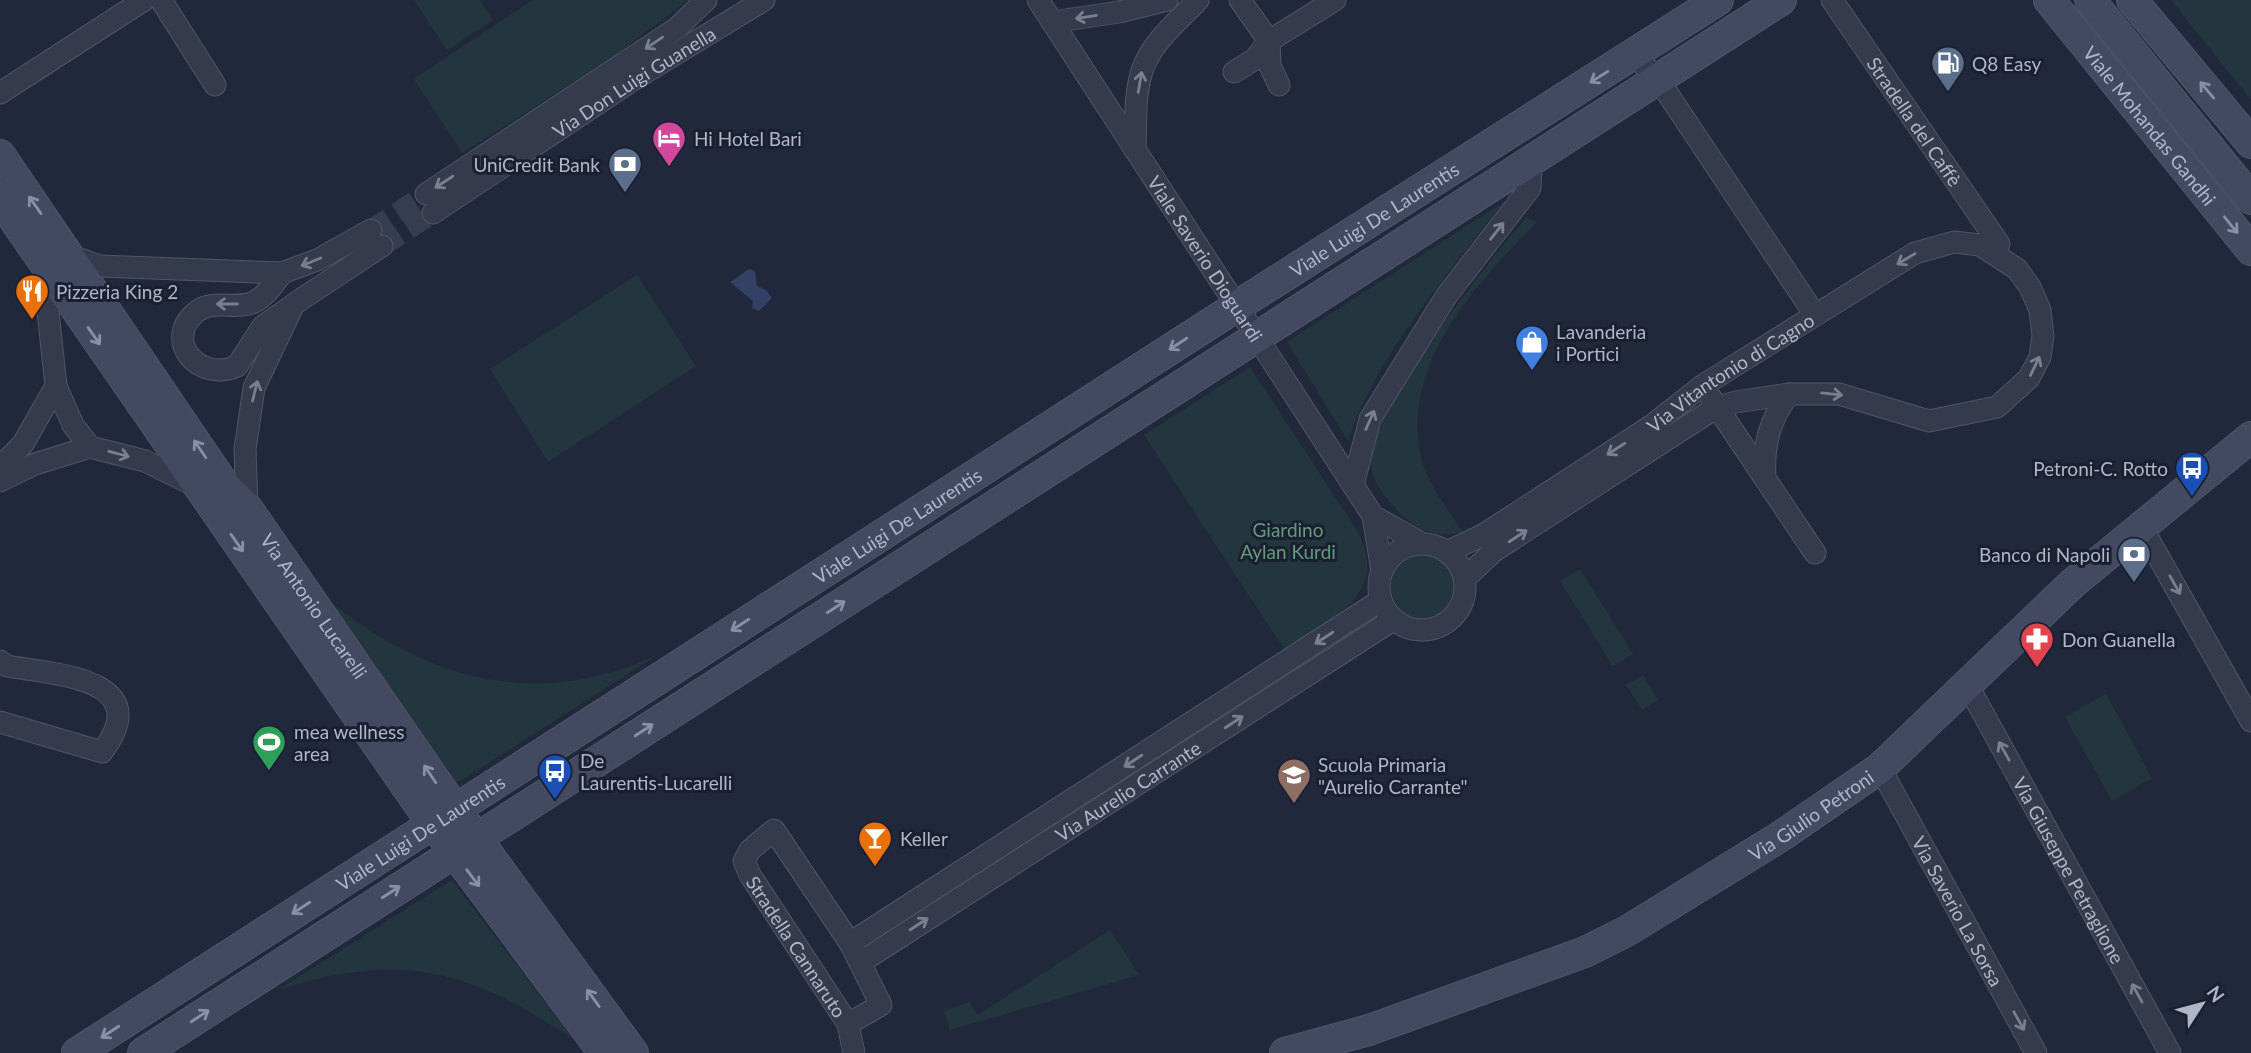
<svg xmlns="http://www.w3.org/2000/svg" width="2251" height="1053" viewBox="0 0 2251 1053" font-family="Lato,sans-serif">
<rect width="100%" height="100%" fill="#21283c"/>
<!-- green -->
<path fill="#23363d" d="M 414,0 L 480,0 L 493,20 L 447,50 Z
M 533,0 L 688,0 L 610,59 L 462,153 L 414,79 Z
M 2171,0 L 2251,0 L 2251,100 Z
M 1504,202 C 1450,270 1375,358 1348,441 L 1287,342 Z
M 1526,218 L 1537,222 C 1478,282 1403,360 1420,452 C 1425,481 1447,508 1463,532 C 1436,538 1416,531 1397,510 C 1387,499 1371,480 1371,465 C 1368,411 1489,261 1526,218 Z
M 637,275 L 696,366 L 548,462 L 490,369 Z
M 1250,367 L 1358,532 C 1391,596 1329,620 1284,649 L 1144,435 Z
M1387 587a35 35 0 1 1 70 0a35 35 0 1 1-70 0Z
M 1580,569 L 1633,654 L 1613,666 L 1560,581 Z
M 333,604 C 432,682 541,710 659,654 L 457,783 Z
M 1643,675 L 1658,700 L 1642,710 L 1626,685 Z
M 2106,694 L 2152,778 L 2112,801 L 2065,717 Z
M 452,880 L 573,1039 C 469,969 400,951 278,990 Z
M 1110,930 L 1139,975 L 950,1030 L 944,1011 L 969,1002 L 978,1015 Z"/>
<!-- water -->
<path fill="#334164" d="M 749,269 L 755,271 L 757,286 L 766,290 L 772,298 L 759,311 L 752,308 L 753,301 L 730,282 Z"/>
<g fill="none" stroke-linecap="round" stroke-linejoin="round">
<!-- street-tunnel -->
<path stroke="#363d51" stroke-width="21" stroke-dasharray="21 10" stroke-linecap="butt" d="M 371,230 L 426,194
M 382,246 L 433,213"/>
<!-- street casing -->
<g stroke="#505667" stroke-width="23">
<g id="street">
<path d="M 161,0 L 215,85"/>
<path id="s1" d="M 1038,0 L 1373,516 L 1423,544"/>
<path d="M 1240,0 L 1269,41 L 1270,66 L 1279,85"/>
<path id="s2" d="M 1832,0 L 1999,244"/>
<path d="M 1052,22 L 1119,12 L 1167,0"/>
<path d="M 1634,55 L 1658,79 L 1815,315"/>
<path d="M 1234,72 L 1255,59 L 1269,41 L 1335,0"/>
<path d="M 0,93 L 144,0"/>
<path d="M 1135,150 C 1136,124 1134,93 1143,68 C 1153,41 1179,20 1198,0"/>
<path d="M 426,194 L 677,28 L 706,0"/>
<path id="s3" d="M 433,213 L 633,80 L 764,0"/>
<path d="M 69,255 L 100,266 L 282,273 L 317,260 L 371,230"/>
<path d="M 49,271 L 48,312 L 56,386 L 73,425 L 90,447 L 145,461 L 198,487"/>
<path d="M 282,273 C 274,283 268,294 256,301 C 237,312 213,297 195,313 C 163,341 199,383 237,366 L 263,326 L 292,306"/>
<path d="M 1711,398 L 1815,553"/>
<path d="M 0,467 L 23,444 L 56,386"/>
<path d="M 1765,479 C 1763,446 1769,420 1789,394"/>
<path d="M 0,481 L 35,464 L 90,447"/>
<path d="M 1353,485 L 1370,419 L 1447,295 L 1530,188 L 1531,163"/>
<path d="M 247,508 L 245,449 L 254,388 L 294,304 L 382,246"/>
<path d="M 1373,516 L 1382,571"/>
<path d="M 2141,526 L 2251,721"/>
<circle cx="1422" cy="587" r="43"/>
<path id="s4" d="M 1447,552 L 1483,535 L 1651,426 L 1702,386 L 1915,253 L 1954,242 L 1980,245 L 2017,269 L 2030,287 L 2040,310 L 2043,336 L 2040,357 L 2029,378 L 1997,407 L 1929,421 L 1839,394 L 1789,394 L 1736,402 L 1717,407 L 1494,551 L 1465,578"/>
<path d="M 0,661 L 7,666 C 53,674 158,678 102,752 L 0,722"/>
<path id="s5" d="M 1968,686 L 2170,1053"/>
<path id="s6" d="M 1880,768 L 2036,1053"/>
<path d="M 850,943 L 1381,600"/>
<path id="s7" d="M 861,962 L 1393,620"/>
<path id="s8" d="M 848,1024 L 881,1005 L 850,943 L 774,830 L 750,850 L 744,861 L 750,875 L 848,1024 L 854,1053"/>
</g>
</g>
<!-- secondary casing -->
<g stroke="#505667" stroke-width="32">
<g id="secondary">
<path id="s9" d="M 2049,0 L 2251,250"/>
<path d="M 2090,0 L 2251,199"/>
<path d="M 2132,0 L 2251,143"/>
<path id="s10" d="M 0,155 L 225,486 L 247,508 L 455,809 L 633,1053"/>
<path d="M 0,199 L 420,806 L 604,1053"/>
<path id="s11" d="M 77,1053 L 1267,287 L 1718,0"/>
<path d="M 143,1053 C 688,701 1236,353 1781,0"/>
<path id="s12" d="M 1285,1053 L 1369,1030 L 1585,952 L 1627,931 L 1781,836 L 1880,768 L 2073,583 L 2251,437"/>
</g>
</g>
<!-- street -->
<use href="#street" stroke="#353b4c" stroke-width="21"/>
<!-- secondary -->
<use href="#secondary" stroke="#424960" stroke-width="30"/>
</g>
<!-- one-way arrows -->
<defs><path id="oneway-shaft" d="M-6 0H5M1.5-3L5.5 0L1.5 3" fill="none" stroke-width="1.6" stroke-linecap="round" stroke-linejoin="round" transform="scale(1.75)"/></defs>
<g stroke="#797f90">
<use href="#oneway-shaft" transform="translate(1086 17) rotate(171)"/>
<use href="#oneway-shaft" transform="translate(654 43) rotate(146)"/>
<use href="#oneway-shaft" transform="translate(1140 82) rotate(-80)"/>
<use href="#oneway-shaft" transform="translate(444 182) rotate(147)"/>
<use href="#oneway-shaft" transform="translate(1497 231) rotate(-52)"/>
<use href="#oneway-shaft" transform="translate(1906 259) rotate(149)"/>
<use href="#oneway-shaft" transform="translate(311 262) rotate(158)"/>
<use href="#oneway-shaft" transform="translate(227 304) rotate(-180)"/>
<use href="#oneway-shaft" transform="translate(2035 366) rotate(-64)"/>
<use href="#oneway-shaft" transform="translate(255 391) rotate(-76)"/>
<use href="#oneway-shaft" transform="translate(1832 394) rotate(6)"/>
<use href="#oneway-shaft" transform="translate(1370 420) rotate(-66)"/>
<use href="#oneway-shaft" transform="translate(1616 449) rotate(147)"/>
<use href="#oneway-shaft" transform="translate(119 454) rotate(15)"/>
<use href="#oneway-shaft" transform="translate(1518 536) rotate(-33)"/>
<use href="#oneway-shaft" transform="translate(2175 585) rotate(61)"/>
<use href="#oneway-shaft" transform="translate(1324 638) rotate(147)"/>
<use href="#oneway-shaft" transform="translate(1234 722) rotate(-33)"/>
<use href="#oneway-shaft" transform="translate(2004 751) rotate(-119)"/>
<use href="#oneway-shaft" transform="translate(1133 761) rotate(147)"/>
<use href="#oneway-shaft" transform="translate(919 924) rotate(-33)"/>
<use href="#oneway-shaft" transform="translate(2137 993) rotate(-119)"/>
<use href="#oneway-shaft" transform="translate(2019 1021) rotate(61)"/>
</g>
<g stroke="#8a90a4">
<use href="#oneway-shaft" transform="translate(1599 77) rotate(148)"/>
<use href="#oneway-shaft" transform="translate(2207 90) rotate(-130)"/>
<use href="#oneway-shaft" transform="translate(35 205) rotate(-125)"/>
<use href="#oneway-shaft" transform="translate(2231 225) rotate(51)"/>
<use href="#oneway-shaft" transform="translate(94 336) rotate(55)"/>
<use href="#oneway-shaft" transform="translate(1178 344) rotate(147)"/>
<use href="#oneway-shaft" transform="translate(200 449) rotate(-124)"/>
<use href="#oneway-shaft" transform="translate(237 543) rotate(55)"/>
<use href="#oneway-shaft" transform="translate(836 607) rotate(-33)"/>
<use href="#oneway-shaft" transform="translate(740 625) rotate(147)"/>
<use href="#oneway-shaft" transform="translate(644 730) rotate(-33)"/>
<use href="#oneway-shaft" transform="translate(430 774) rotate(-124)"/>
<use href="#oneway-shaft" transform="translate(473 878) rotate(53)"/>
<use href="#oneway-shaft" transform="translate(391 892) rotate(-33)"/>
<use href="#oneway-shaft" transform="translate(301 908) rotate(147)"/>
<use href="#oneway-shaft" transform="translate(593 998) rotate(-126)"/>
<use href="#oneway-shaft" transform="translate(200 1016) rotate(-33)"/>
<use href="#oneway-shaft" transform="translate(110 1032) rotate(147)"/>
</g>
<!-- icons -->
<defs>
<g id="fuel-pin" transform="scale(1.75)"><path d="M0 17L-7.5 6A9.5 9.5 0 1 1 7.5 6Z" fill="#5c6f8a" stroke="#1a2031"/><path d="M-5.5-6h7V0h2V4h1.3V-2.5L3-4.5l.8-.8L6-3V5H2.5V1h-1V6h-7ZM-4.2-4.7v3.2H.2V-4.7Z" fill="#fff"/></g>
<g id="hotel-pin" transform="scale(1.75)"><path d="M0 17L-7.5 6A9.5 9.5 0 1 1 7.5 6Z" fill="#d1479c" stroke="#1a2031"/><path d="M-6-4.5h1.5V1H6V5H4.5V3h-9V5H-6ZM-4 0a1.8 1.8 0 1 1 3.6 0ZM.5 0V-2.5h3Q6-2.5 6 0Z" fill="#fff"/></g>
<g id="bank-pin" transform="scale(1.75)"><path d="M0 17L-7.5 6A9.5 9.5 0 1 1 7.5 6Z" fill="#5c6f8a" stroke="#1a2031"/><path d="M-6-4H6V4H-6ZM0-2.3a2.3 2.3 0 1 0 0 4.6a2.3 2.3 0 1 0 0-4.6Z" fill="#fff"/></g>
<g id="restaurant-pin" transform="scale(1.75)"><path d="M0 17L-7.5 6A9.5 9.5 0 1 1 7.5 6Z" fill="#e8710a" stroke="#1a2031"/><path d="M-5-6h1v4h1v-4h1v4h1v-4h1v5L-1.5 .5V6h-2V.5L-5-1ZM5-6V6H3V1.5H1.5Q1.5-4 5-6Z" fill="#fff"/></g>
<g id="shop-pin" transform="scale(1.75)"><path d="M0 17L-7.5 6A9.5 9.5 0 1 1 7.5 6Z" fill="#3f7fe0" stroke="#1a2031"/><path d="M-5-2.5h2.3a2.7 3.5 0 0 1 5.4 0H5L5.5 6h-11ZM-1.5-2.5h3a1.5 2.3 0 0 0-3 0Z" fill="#fff"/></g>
<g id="bus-pin" transform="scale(1.75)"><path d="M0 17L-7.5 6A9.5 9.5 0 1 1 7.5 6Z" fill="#1a4fb4" stroke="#1a2031"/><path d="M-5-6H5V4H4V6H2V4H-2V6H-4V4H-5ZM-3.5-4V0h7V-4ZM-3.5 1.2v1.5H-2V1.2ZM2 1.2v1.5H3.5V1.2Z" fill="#fff"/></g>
<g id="pharmacy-pin" transform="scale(1.75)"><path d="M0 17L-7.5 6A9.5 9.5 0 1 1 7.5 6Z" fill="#e0444e" stroke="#1a2031"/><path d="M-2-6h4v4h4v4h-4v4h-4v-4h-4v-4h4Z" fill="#fff"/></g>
<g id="stadium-pin" transform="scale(1.75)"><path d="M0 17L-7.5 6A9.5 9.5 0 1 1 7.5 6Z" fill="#2e9e5b" stroke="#1a2031"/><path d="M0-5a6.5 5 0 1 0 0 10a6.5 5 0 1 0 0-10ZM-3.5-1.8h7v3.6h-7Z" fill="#fff"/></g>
<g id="school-pin" transform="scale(1.75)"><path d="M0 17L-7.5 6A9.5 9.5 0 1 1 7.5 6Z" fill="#8d6e63" stroke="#1a2031"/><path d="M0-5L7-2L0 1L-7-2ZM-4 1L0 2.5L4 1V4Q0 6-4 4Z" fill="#fff"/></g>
<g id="bar-pin" transform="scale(1.75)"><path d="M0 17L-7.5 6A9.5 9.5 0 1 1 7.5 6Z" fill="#e8710a" stroke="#1a2031"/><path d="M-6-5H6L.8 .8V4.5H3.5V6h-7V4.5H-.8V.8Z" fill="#fff"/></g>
</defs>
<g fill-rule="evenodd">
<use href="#fuel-pin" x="1948" y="63"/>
<use href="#hotel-pin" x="669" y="138"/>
<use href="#bank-pin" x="625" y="164"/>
<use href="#restaurant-pin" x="32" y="291"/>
<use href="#shop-pin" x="1532" y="342"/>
<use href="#bus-pin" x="2192" y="468"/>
<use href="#bank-pin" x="2134" y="554"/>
<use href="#pharmacy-pin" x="2037" y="639"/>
<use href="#stadium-pin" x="269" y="742"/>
<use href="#bus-pin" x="555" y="771"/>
<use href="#school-pin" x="1294" y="775"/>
<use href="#bar-pin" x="875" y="838"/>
</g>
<g text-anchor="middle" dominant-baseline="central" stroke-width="6" stroke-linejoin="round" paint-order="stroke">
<!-- poi labels -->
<g font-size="19" fill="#b0b6c8" stroke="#1a2031" text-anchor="start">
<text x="1972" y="63">Q8 Easy</text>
<text x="694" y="138">Hi Hotel Bari</text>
<text x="600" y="164" text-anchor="end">UniCredit Bank</text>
<text x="56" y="291">Pizzeria King 2</text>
<text x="1556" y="331">Lavanderia<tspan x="1556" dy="22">i Portici</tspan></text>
<text x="2168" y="468" text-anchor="end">Petroni-C. Rotto</text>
<text x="2110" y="554" text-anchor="end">Banco di Napoli</text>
<text x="2062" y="639">Don Guanella</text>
<text x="294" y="731">mea wellness<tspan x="294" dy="22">area</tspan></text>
<text x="580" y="760">De<tspan x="580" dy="22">Laurentis-Lucarelli</tspan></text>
<text x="1318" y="764">Scuola Primaria<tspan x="1318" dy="22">"Aurelio Carrante"</tspan></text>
<text x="900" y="838">Keller</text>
</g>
<!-- street labels -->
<g font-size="19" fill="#b0b6c8" stroke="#1a2031">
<text stroke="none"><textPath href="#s3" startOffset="240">Via Don Luigi Guanella</textPath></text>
<text stroke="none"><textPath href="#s2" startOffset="147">Stradella del Caffè</textPath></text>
<text stroke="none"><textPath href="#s9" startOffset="161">Viale Mohandas Gandhi</textPath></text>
<text stroke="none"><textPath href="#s11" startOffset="1542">Viale Luigi De Laurentis</textPath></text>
<text stroke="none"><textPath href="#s1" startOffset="308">Viale Saverio Dioguardi</textPath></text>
<text stroke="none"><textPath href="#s4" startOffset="336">Via Vitantonio di Cagno</textPath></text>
<text stroke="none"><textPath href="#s11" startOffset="975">Viale Luigi De Laurentis</textPath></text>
<text stroke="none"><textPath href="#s10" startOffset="550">Via Antonio Lucarelli</textPath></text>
<text stroke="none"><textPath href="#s7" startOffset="317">Via Aurelio Carrante</textPath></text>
<text stroke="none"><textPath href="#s12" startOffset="581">Via Giulio Petroni</textPath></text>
<text stroke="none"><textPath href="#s11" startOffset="408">Viale Luigi De Laurentis</textPath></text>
<text stroke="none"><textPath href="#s5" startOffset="210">Via Giuseppe Petraglione</textPath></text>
<text stroke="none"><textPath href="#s6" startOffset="163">Via Saverio La Sorsa</textPath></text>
<text stroke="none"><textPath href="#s8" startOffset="388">Stradella Cannaruto</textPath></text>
</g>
<!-- park labels -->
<g font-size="19" fill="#659b79" stroke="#1a2031">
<text x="1288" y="529">Giardino<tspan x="1288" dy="22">Aylan Kurdi</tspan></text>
</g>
</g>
<!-- north arrow -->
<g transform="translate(2202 1004) rotate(54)" stroke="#1a2031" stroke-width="5" paint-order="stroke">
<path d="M0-5L12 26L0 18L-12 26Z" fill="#b0b6c8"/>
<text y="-10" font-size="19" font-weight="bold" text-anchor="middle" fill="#b0b6c8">N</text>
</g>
</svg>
